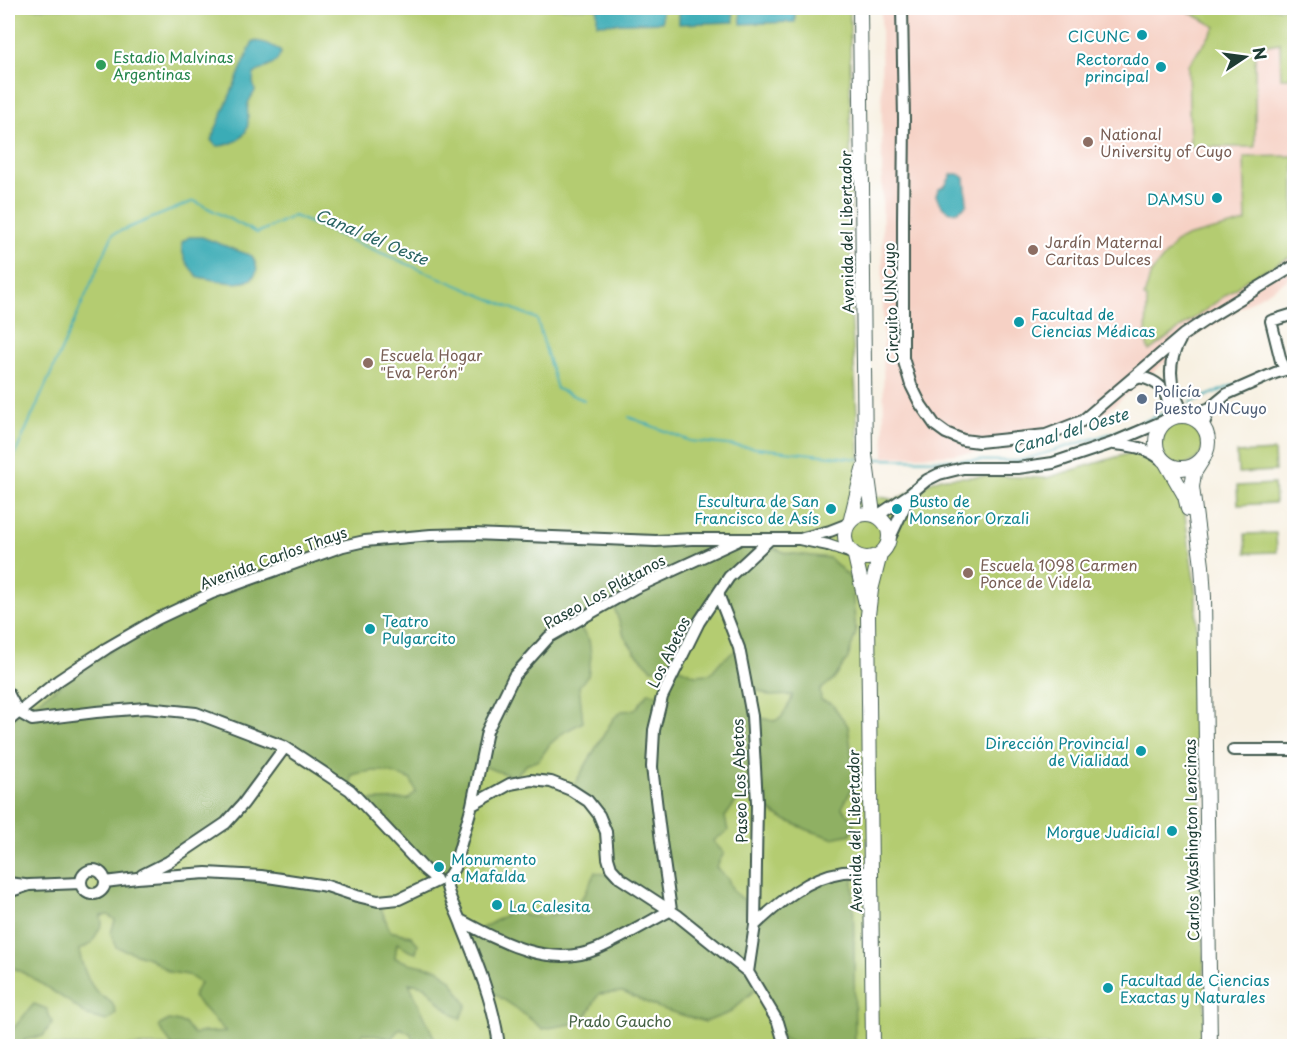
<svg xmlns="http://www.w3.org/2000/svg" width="1302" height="1054" viewBox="0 0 1302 1054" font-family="'Playpen Sans',sans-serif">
<rect width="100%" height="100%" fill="#fff"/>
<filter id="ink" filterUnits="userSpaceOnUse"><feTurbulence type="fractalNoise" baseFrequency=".0167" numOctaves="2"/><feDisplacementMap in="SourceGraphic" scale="12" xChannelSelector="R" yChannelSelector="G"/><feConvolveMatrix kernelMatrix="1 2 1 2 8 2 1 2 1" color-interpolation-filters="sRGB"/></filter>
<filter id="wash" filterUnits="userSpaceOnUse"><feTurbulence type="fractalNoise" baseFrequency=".008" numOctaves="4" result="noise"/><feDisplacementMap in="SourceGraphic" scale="24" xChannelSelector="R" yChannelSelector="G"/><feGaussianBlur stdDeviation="1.35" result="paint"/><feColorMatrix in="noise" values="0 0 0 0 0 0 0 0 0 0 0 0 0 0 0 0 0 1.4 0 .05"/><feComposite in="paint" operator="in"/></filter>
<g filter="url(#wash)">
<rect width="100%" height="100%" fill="#f7f0e1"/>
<!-- built -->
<path fill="#f6d1c5" d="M 881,8 L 1294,8 L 1294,276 L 1203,331 L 1188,342 L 1086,429 L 1019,449 L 945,455 L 884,457 Z"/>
<!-- green -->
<path fill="#b4cc71" stroke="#6a8452" stroke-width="1.5" d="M 8,8 L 850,8 L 851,310 L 860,466 L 867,494 L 895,500 L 926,484 L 941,478 L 994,476 L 1046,478 L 1130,453 L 1147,452 L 1157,461 L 1173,478 L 1183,501 L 1196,594 L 1206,1046 L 8,1046 Z
M 1190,8 L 1294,8 L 1294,78 L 1281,78 L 1280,43 L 1255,47 L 1255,147 L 1190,147 L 1188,65 L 1216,27 L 1189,12 Z
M 1294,156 L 1294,255 L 1248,279 L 1149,351 L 1146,342 L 1147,298 L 1144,297 L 1151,273 L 1176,242 L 1186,237 L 1246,222 L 1244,157 Z
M1158 442a23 23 0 1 1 46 0a23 23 0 1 1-46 0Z
M 1274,451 L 1275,471 L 1238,473 L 1237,453 Z
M 1274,484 L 1275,503 L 1238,505 L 1237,486 Z
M 1276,533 L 1277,552 L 1246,553 L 1245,534 Z"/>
<!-- forest -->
<path fill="#8fb063" stroke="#57764c" stroke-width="1.5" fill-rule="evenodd" d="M 398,537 L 765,544 L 786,553 L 830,558 L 851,579 L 856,632 L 848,658 L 834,679 L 820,690 L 821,700 L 832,704 L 848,726 L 854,772 L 851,790 L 842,808 L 854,821 L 851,834 L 832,838 L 808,830 L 781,818 L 757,802 L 745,795 L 735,803 L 725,817 L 728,831 L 713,841 L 724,853 L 716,867 L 728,879 L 733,891 L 744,900 L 747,913 L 755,925 L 796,891 L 853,872 L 855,1046 L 801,1046 L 783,1039 L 757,988 L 729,1013 L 705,1022 L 659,1008 L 623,992 L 599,994 L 583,1022 L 543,1029 L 516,1008 L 486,988 L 460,920 L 479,930 L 504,916 L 510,907 L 527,916 L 543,917 L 569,910 L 585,894 L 595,872 L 618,877 L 599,815 L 571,790 L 613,719 L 622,711 L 635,710 L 649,692 L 662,697 L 676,667 L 652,669 L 635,652 L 624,636 L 612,601 L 576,622 L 589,640 L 591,656 L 588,676 L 579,686 L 583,722 L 564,732 L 550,744 L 539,760 L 526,765 L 514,777 L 480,765 L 454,868 L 444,874 L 442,873 L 438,875 L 359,801 L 408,799 L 416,792 L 411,780 C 387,770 377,768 352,775 L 350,790 L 285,748 L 226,823 L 138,877 L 261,876 L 378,901 L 390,931 L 411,936 L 418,944 L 416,953 L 409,951 L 397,943 L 395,958 L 409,963 L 438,969 L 452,981 L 467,1005 L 460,1019 L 443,1006 L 425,986 L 409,983 L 438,1046 L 417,1046 L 410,1033 L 400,1028 L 391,1039 L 363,1033 L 356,1043 L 360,1046 L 170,1046 L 172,1045 L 158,1026 L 169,1020 L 184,1023 L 194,1034 L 205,1032 L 226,1032 L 193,997 L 200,983 L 188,975 L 169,972 L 151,959 L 116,947 L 111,933 L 115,920 L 108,915 L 101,916 L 102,924 L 91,944 L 79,950 C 81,964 88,983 98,993 C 108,1002 112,998 116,1013 L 107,1021 L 88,1016 L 68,1001 L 31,977 L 8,965 L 8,721 L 157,619 L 343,546 ZM 718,595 L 739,648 L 721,661 L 710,674 L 695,675 L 677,667 ZM 747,685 L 770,696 L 792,695 L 791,701 L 781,718 L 774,721 L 752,716 ZM 91,870 L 99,871 C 121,891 80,905 82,881 C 82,875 85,873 91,870 Z
M 34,1004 L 47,1009 L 52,1023 L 43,1036 L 24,1040 L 24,1046 L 8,1046 L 8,1033 C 14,1030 27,1011 34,1004 Z"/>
<!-- water -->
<path fill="#3bacb6" stroke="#2d7475" stroke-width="1.5" d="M 597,8 L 662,8 L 662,22 L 597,24 Z
M 679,8 L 733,8 L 734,22 L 679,24 Z
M 740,8 L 795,8 L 795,22 L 741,24 Z
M 253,41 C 265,42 272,44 281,52 C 276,68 265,66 254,74 L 253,82 L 255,91 C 253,95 249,100 248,104 C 246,111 250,120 247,128 C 244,140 228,146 216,146 L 211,140 Z
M 952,174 L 959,174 L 965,178 L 967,204 C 954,219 941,211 936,195 L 939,189 L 945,186 Z
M 189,237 L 202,237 L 252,256 C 255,262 259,269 255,275 C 245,290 213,279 198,277 C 188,266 181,257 182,242 Z"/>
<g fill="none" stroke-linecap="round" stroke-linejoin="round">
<!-- stream -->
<path stroke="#3bacb6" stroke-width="2" d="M 1189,403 L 1239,383
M 629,417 L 690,441 L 859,459
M 873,459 L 1019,461 L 1122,430 L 1165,413
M 8,470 L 113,234 L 194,201 L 257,233 L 294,216 L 537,319 L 557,389 L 584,400"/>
</g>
</g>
<g filter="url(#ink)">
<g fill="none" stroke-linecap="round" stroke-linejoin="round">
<!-- minor casing -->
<g stroke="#3f584e" stroke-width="14">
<path id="minor" d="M 902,8 L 904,119 L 903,220 L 903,358 L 911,385 L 921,405 L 935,425 L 946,433 L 963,440 L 979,442 L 1046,435 L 1082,421 L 1183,335 L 1210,317 L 1294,266
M 1180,340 C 1165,366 1170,392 1186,416
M 1286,370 L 1281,361 L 1271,321 L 1294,314
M 1130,383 C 1132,381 1135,379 1138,378 C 1146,376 1159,384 1163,390 C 1169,398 1169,409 1169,418
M 1189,416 L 1210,408 L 1227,394 L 1275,373 L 1294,367
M 1203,426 L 1210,408
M 1114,444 C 1134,446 1144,447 1161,459
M 877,516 L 910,494 L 927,480 L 939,474 L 963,468 L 1018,468 L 1053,463 L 1110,444 L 1166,420
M 803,538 L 830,531 L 848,524
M 889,540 L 910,495
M 718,594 L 739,648 L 752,716 L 757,802 L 755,925 L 748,972
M 8,693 L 18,712 L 32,720 L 96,712 L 146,708 L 196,713 L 285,747 L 350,790 L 424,869 L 436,879
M 8,721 L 59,680 L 107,648 L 157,619 L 212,593 L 343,546 L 365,541 L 431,535 L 473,534 L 656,541 L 692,539 L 799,539 L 828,545 L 852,553
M 1233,750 L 1294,750
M 472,805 L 510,784 L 531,780 L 551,782 L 571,790 L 588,801 L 599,815 L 606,832 L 608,858 L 611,868 L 620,878 L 677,915 L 748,972 L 778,1022 L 785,1046
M81 882a12 12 0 1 1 24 0a12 12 0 1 1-24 0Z
M 142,875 L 168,862 L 226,823 L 243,804 L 285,747
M 447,879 L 454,868 L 472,805 L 487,731 L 514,676 L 549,637 L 635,588 L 737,541
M 105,882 L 137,878 L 206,873 L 261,876 L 327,886 L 357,896 L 378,901 L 399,899 L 437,881
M 446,882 C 448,898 457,911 462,926 C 478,965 494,1004 499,1046
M 8,883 L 25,885
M 8,892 L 29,885 L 81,883
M 671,910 L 661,841 L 652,767 L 654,730 L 662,697 L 699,622 L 729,577 L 770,539
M 460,920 C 501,942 550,969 597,949 C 622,938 647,923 671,910
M 755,925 C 780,902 808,877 843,872 C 852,871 862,873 871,873"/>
</g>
<!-- major casing -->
<g stroke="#3f584e" stroke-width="16">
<path id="major" d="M 860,8 L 865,455 L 873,514
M1156 442a26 26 0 1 1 52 0a26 26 0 1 1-52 0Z
M 1204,457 L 1194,473 L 1192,487 L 1202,566 L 1204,597 L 1210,1046
M 1166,463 L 1185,496 L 1188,509
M845 536a22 22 0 1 1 44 0a22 22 0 1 1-44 0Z
M 851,519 L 863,469
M 855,556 L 866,604
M 873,1046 L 868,615 L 871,590 L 880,554"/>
</g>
<!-- minor -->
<use href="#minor" stroke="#fff" stroke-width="10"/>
<!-- major -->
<use href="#major" stroke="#fff" stroke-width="14"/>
</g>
</g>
<!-- markers -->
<g fill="#0f9aa8" stroke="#fff" stroke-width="2">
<circle cx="1142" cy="35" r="6"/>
<circle cx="1161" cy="67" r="6"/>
<circle cx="1217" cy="198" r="6"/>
<circle cx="1019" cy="322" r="6"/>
<circle cx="831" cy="509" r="6"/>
<circle cx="897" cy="509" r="6"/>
<circle cx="370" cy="629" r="6"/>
<circle cx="1141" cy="751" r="6"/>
<circle cx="1172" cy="831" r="6"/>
<circle cx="439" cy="867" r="6"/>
<circle cx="497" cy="905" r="6"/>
<circle cx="1108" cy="988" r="6"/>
</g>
<circle fill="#2e9e5b" stroke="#fff" stroke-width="2" cx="101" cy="65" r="6"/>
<g fill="#8d6e63" stroke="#fff" stroke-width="2">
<circle cx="1088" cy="142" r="6"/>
<circle cx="1033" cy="250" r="6"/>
<circle cx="368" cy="363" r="6"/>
<circle cx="968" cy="573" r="6"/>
</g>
<circle fill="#5c6f8a" stroke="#fff" stroke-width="2" cx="1142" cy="399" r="6"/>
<g text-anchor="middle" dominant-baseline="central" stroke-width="4.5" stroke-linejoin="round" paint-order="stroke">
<!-- culture labels -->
<g font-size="15" fill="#0d838f" stroke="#fff" text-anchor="end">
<text x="1130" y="35">CICUNC</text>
<text x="1149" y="58">Rectorado<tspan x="1149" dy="17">principal</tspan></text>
<text x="1205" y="198">DAMSU</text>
<text x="1031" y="313" text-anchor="start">Facultad de<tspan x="1031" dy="17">Ciencias Médicas</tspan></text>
<text x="819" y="500">Escultura de San<tspan x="819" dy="17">Francisco de Asís</tspan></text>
<text x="909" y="500" text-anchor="start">Busto de<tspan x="909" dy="17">Monseñor Orzali</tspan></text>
<text x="382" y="620" text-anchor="start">Teatro<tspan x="382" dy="17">Pulgarcito</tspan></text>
<text x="1129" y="742">Dirección Provincial<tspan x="1129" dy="17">de Vialidad</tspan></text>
<text x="1160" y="831">Morgue Judicial</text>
<text x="451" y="858" text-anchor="start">Monumento<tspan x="451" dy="17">a Mafalda</tspan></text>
<text x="509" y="905" text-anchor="start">La Calesita</text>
<text x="1120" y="979" text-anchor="start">Facultad de Ciencias<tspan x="1120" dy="17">Exactas y Naturales</tspan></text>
</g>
<!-- leisure labels -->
<g font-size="15" fill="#27864d" stroke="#fff" text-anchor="start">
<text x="113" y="56">Estadio Malvinas<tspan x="113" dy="17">Argentinas</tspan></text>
</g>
<!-- education labels -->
<g font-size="15" fill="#785e54" stroke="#fff" text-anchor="start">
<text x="1100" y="133">National<tspan x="1100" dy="17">University of Cuyo</tspan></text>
<text x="1045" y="241">Jardín Maternal<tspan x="1045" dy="17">Caritas Dulces</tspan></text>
<text x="380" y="354">Escuela Hogar<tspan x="380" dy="17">"Eva Perón"</tspan></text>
<text x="980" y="564">Escuela 1098 Carmen<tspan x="980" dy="17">Ponce de Videla</tspan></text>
</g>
<!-- street labels -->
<g font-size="15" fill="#1f3d34" stroke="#fff">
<text transform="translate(846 232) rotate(-91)">Avenida del Libertador</text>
<text transform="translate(890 303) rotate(-92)">Circuito UNCuyo</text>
<text transform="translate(273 557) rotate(-20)">Avenida Carlos Thays</text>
<text transform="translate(604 591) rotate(-29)">Paseo Los Plátanos</text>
<text transform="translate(668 652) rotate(-64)">Los Abetos</text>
<text transform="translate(739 781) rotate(-92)">Paseo Los Abetos</text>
<text transform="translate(854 831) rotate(-91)">Avenida del Libertador</text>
<text transform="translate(1191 840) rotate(-91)">Carlos Washington Lencinas</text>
</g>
<!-- service labels -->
<g font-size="15" fill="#4e5e75" stroke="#fff" text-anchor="start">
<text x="1154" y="390">Policía<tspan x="1154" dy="17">Puesto UNCuyo</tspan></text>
</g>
<!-- park labels -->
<g font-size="15" fill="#446143" stroke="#fff">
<text x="620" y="1020">Prado Gaucho</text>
</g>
<!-- water labels -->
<g font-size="16" font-style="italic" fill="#296462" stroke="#fff">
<text transform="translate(372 236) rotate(23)">Canal del Oeste</text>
<text transform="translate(1070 430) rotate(-17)">Canal del Oeste</text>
</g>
</g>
<!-- margin -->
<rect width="1302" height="1054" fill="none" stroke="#fff" stroke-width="30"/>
<!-- north arrow -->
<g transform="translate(1245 57) rotate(77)" stroke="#ffffff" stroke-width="4.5" paint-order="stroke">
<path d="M0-4.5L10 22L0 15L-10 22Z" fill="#1f3d34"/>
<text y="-9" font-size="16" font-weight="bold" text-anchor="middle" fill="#1f3d34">N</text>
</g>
</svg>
